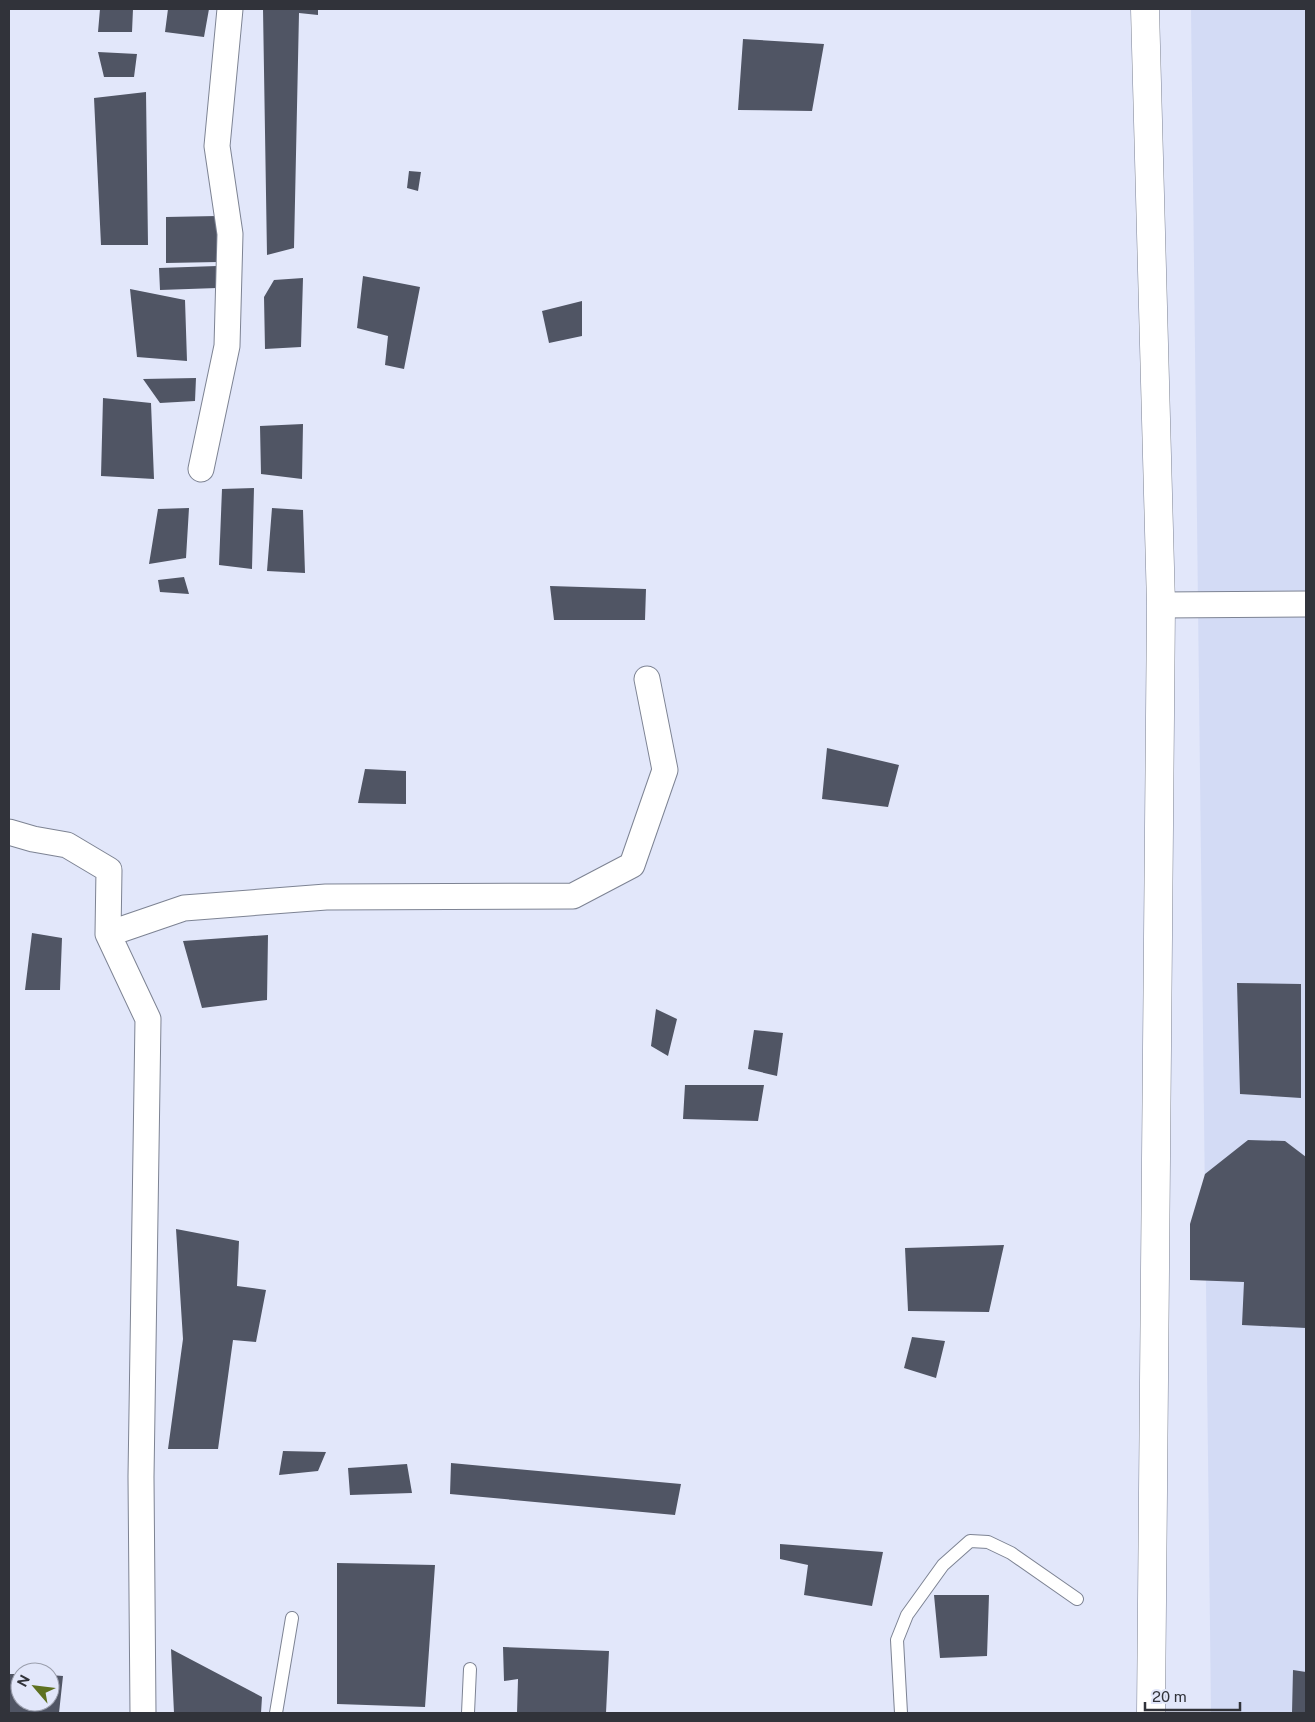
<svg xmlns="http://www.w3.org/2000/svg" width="1315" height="1722" viewBox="0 0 1315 1722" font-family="'Public Sans',sans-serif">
<rect width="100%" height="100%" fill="#e2e7fa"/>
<!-- built -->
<path fill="#d3dbf5" d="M 1191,9 L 1306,9 L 1306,1713 L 1211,1713 Z"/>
<!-- building -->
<path fill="#505564" d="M 100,9 L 133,9 L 132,32 L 98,32 Z
M 168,9 L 209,9 L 204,37 L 165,32 Z
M 263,9 L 318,9 L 318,15 L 299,13 L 294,248 L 267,255 Z
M 743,39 L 824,44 L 812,111 L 738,110 Z
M 98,52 L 137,54 L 134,77 L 104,77 Z
M 146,92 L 148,245 L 101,245 L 94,98 Z
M 409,171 L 421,172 L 418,191 L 407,188 Z
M 217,216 L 218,262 L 166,263 L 166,217 Z
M 217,266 L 217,288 L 160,290 L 159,268 Z
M 363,276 L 420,287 L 404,369 L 385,365 L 388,336 L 357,328 Z
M 303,278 L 301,347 L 265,349 L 264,297 L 274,280 Z
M 130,289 L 185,300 L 187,361 L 137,357 Z
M 582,301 L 582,336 L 549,343 L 542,311 Z
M 196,378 L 195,401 L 160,403 L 143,379 Z
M 103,398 L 151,403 L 154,479 L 101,476 Z
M 303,424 L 302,479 L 261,474 L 260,426 Z
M 254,488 L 252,569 L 219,565 L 222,489 Z
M 189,508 L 186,558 L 149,564 L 158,509 Z
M 272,508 L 303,510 L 305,573 L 267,571 Z
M 184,577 L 189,594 L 160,592 L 158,580 Z
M 550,586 L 646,589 L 645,620 L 554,620 Z
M 827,748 L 899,765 L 888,807 L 822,799 Z
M 365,769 L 406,771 L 406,804 L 358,803 Z
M 32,933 L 62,938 L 60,990 L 25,990 Z
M 268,935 L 267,1000 L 202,1008 L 183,941 Z
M 1237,983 L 1301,984 L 1301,1098 L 1240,1094 Z
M 656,1009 L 677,1019 L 668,1056 L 651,1046 Z
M 754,1030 L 783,1033 L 777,1076 L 748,1069 Z
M 685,1085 L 764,1085 L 758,1121 L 683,1119 Z
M 1248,1140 L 1285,1141 L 1306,1157 L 1306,1328 L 1242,1325 L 1244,1282 L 1190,1280 L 1190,1224 L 1205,1174 Z
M 176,1229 L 239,1241 L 237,1286 L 266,1290 L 256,1342 L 233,1340 L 218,1449 L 168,1449 L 183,1339 Z
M 1004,1245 L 989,1312 L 908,1311 L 905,1248 Z
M 912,1337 L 945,1341 L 936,1378 L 904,1368 Z
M 283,1451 L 326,1452 L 318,1471 L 279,1475 Z
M 451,1463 L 681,1484 L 675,1515 L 450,1494 Z
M 407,1464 L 412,1493 L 350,1495 L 348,1468 Z
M 780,1544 L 883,1552 L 872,1606 L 804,1595 L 808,1565 L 780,1559 Z
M 337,1563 L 435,1565 L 425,1707 L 337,1704 Z
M 934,1595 L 989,1595 L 987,1656 L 940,1658 Z
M 503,1647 L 609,1651 L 606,1713 L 517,1713 L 518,1679 L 504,1681 Z
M 171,1649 L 262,1697 L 261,1713 L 174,1713 Z
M 1293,1670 L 1306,1672 L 1306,1713 L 1292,1713 Z
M 9,1674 L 20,1674 L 20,1702 L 50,1702 L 50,1675 L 63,1676 L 59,1713 L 19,1713 L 9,1712 Z"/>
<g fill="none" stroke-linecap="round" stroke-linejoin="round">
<!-- lane casing -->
<g stroke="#7d8393" stroke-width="14">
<path id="lane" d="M 276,1713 L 292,1618
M 468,1713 L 470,1669
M 901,1713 L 897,1640 L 907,1615 L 943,1565 L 970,1541 L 988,1542 L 1011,1553 L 1077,1599"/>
</g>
<!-- street casing -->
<g stroke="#7d8393" stroke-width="27">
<path id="street" d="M 201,469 L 227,346 L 230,234 L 217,146 L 230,9
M 1161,605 L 1306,604
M 9,832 L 33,839 L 67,845 L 109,870 L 108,934 L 148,1019 L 141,1477 L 143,1713
M 108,934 L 184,908 L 326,897 L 573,896 L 632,865 L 665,770 L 647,679"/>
</g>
<!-- secondary casing -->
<g stroke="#7d8393" stroke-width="29">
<path id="secondary" d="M 1145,9 L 1161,605 L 1151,1713"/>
</g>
<!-- lane -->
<use href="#lane" stroke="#fff" stroke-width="12"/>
<!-- street -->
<use href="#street" stroke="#fff" stroke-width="25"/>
<!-- secondary -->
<use href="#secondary" stroke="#fff" stroke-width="28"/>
</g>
<!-- border -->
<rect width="1315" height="1722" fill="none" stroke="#31333a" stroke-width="20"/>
<!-- north arrow -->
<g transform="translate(35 1687) rotate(298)"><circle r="24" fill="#e2e7fa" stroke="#9b9fad"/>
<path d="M0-4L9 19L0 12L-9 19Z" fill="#5e7120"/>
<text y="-8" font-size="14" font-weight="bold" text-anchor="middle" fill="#31333a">N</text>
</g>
<!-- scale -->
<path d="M1145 1702v8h95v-8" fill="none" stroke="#31333a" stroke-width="2.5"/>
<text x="1152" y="1702" font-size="15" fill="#31333a" stroke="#e2e7fa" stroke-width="4" paint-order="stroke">20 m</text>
</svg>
